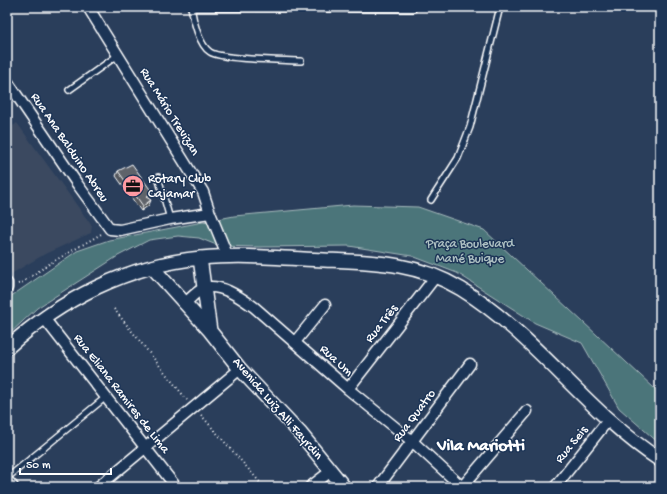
<svg xmlns="http://www.w3.org/2000/svg" width="667" height="494" viewBox="0 0 667 494" font-family="'Gochi Hand',sans-serif">
<rect width="100%" height="100%" fill="#2a3e5b"/>
<filter id="ink" filterUnits="userSpaceOnUse"><feTurbulence type="fractalNoise" baseFrequency=".025" numOctaves="2"/><feDisplacementMap in="SourceGraphic" scale="8" xChannelSelector="R" yChannelSelector="G"/><feConvolveMatrix kernelMatrix="1 2 1 2 8 2 1 2 1" color-interpolation-filters="sRGB"/></filter>
<g filter="url(#ink)">
<!-- built -->
<path fill="#3a4960" d="M 17,123 L 92,226 L 91,233 L 45,254 L 11,274 L 7,268 L 7,130 Z"/>
<!-- green -->
<path fill="#4c757a" stroke="#a6babc" d="M 353,205 L 418,207 L 484,230 L 654,388 L 660,392 L 660,444 L 619,408 L 582,343 L 535,323 L 457,273 L 412,256 L 349,246 L 259,247 L 219,246 L 199,238 L 178,236 L 149,240 L 118,256 L 37,308 L 7,336 L 7,299 L 77,251 L 109,240 L 234,216 Z"/>
<g fill="none" stroke-linecap="round" stroke-linejoin="round">
<!-- service casing -->
<g stroke="#fff" stroke-width="8">
<path id="service" d="M 191,7 C 193,19 199,45 210,52 C 222,60 284,60 301,61
M 191,8 L 413,9
M 69,90 L 118,55
M 158,177 L 170,219
M 431,200 L 458,158 L 470,127 L 500,7
M 7,478 L 106,397"/>
</g>
<!-- minor casing -->
<g stroke="#fff" stroke-width="13">
<path id="minor" d="M 88,7 L 203,192 L 210,213 L 228,257
M 7,81 L 78,185 L 110,229 L 120,230 L 170,219 L 210,213
M 7,283 L 7,288
M 184,304 C 190,299 197,291 204,288 C 221,283 241,298 254,307 L 348,389 L 412,441 L 462,487
M 44,318 L 176,487
M 295,342 L 325,305
M 348,389 L 436,276
M 7,480 L 13,487
M 380,484 L 470,364
M 98,487 L 240,369
M 310,487 L 331,471
M 462,487 L 527,411
M 555,487 L 609,419"/>
</g>
<!-- tertiary casing -->
<g stroke="#fff" stroke-width="16">
<path id="tertiary" d="M 200,258 L 210,331
M 152,267 L 210,331 L 240,369 L 301,434 L 344,487
M 7,348 C 61,299 128,265 201,258 C 241,254 283,258 324,260 C 374,262 417,262 461,289 C 536,335 586,412 660,460"/>
</g>
<!-- path -->
<path stroke="#fff" stroke-width="2" stroke-dasharray="1 3" stroke-linecap="butt" d="M 18,284 L 23,282 L 49,264 L 101,234
M 114,309 L 187,400
M 201,415 L 264,487"/>
<!-- service -->
<use href="#service" stroke="#1d3557" stroke-width="5"/>
<!-- minor -->
<use href="#minor" stroke="#1d3557" stroke-width="10"/>
<!-- tertiary -->
<use href="#tertiary" stroke="#1d3557" stroke-width="13"/>
</g>
<!-- wall -->
<path fill="#52565b" stroke="#fff" d="M 118,171 L 152,192 L 150,197 L 148,199 L 149,205 L 141,211 L 116,176 Z"/>
<!-- shaded-wall -->
<path fill="#42464a" stroke="#fff" d="M 152,192 L 150,197 L 145,202 L 146,197 Z
M 151,200 L 149,205 L 141,211 L 143,206 Z"/>
<!-- building -->
<path fill="#5f646a" stroke="#fff" d="M 132,164 L 152,192 L 146,197 L 151,200 L 143,206 L 118,171 Z"/>
</g>
<!-- icons -->
<defs>
<g id="office-disc" transform="scale(1.15)"><circle r="9.5" fill="#ff9aa2" stroke="#1d3557"/><path d="M-6-3h4V-5.5h4V-3h4V5H-6ZM-1-4.5V-3h2v-1.5ZM-6 0V1H6V0Z" fill="#111"/></g>
</defs>
<g fill-rule="evenodd">
<use href="#office-disc" x="133" y="186"/>
</g>
<g text-anchor="middle" dominant-baseline="central" stroke-width="3" stroke-linejoin="round" paint-order="stroke">
<!-- street labels -->
<g font-size="13" fill="#fff" stroke="#1d3557">
<text transform="translate(169 112) rotate(58)">Rua Mário Trevizan</text>
<text transform="translate(69 148) rotate(56)">Rua Ana Balduino Abreu</text>
<text transform="translate(382 324) rotate(-52)">Rua Três</text>
<text transform="translate(336 361) rotate(42)">Rua Um</text>
<text transform="translate(121 394) rotate(52)">Rua Eliana Ramires de Lima</text>
<text transform="translate(277 409) rotate(49)">Avenida Luiz Alli Fayrdin</text>
<text transform="translate(415 416) rotate(-53)">Rua Quatro</text>
<text transform="translate(572 445) rotate(-51)">Rua Seis</text>
</g>
<!-- poi labels -->
<g font-size="13" fill="#fff" stroke="#1d3557" text-anchor="start">
<text x="148" y="179">Rotary Club<tspan x="148" dy="15">Cajamar</tspan></text>
</g>
<!-- park labels -->
<g font-size="13" fill="#aec1c3" stroke="#1d3557">
<text x="470" y="244">Praça Boulevard<tspan x="470" dy="15">Mané Buique</tspan></text>
</g>
<!-- district labels -->
<g font-size="17" font-weight="bold" fill="#fff" stroke="#1d3557">
<text x="481" y="447">Vila Mariotti</text>
</g>
</g>
<!-- margin -->
<rect width="667" height="494" fill="none" stroke="#1d3557" stroke-width="24"/>
<rect x="12" y="12" width="643" height="470" fill="none" stroke="#fff" stroke-width="1.5" filter="url(#ink)"/>
<!-- scale -->
<path d="M20 468v6h91v-6" fill="none" stroke="#ffffff" stroke-width="2"/>
<text x="26" y="468" font-size="12" fill="#ffffff" stroke="#1d3557" stroke-width="3" paint-order="stroke">50 m</text>
</svg>
